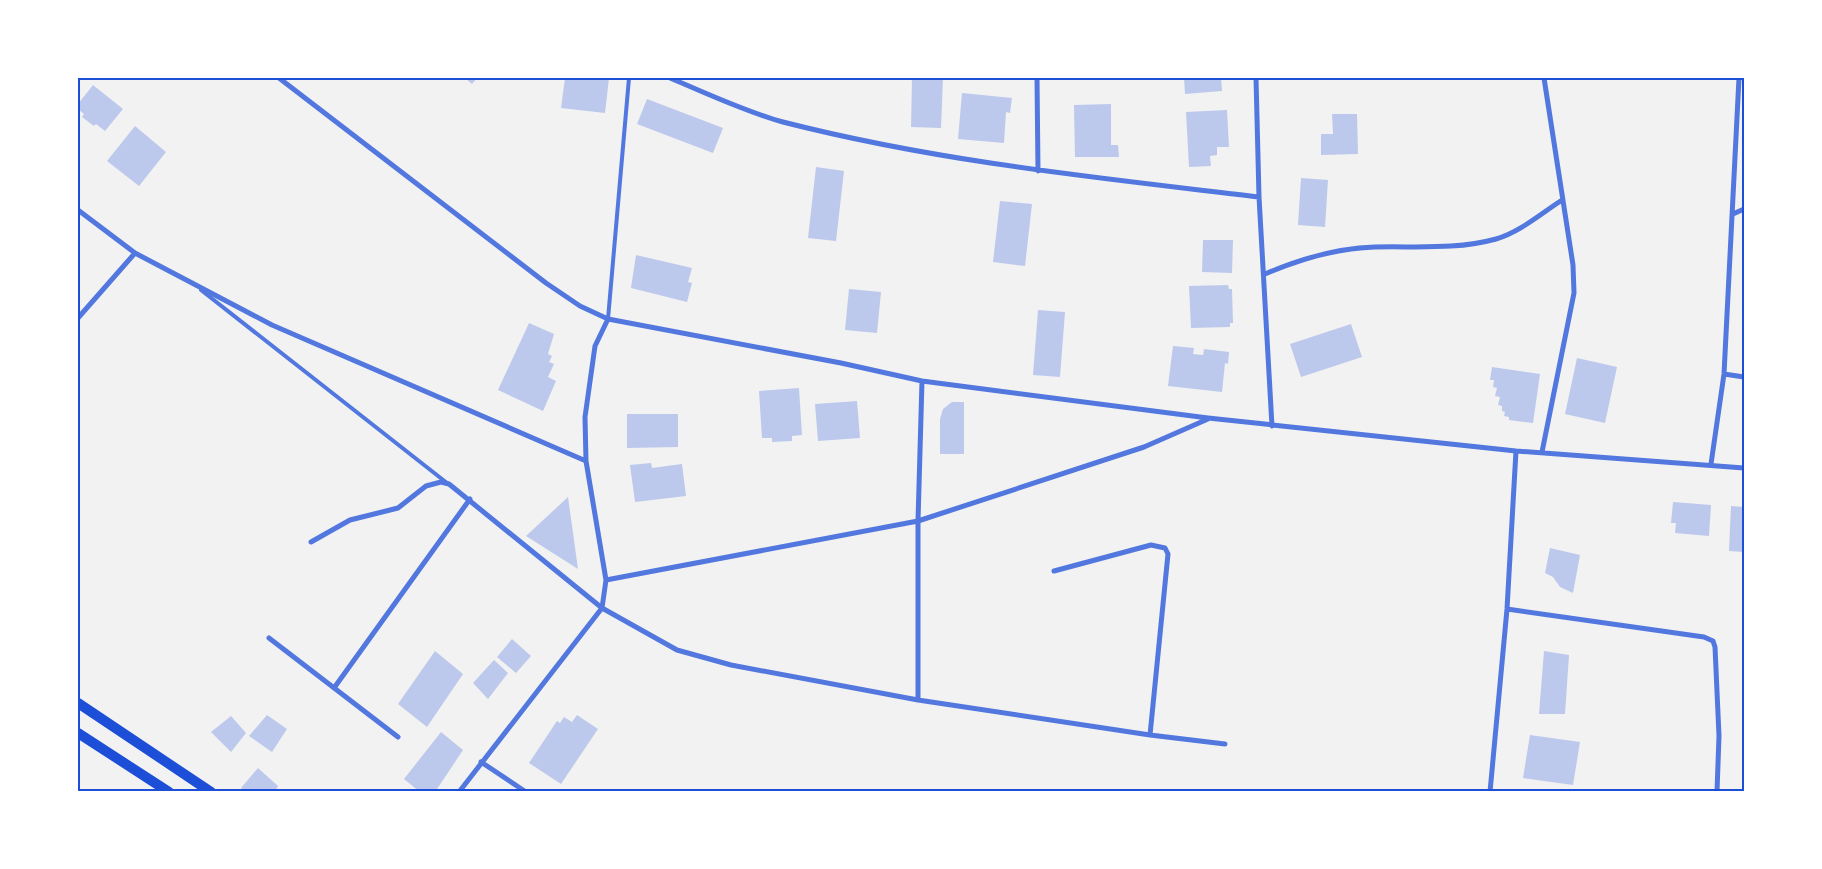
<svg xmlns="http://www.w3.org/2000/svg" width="1822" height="869" viewBox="0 0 1822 869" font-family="'Fira Sans Condensed',sans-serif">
<rect width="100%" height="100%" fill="#f2f2f2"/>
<!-- building -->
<path fill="#bdc9ec" d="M 465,78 L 477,78 L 472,84 Z
M 565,78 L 609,78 L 605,113 L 561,108 Z
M 912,78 L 943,78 L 941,128 L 911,127 Z
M 1184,78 L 1221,78 L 1222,91 L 1185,94 Z
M 93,85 L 123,109 L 105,131 L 96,124 L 94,126 L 82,117 L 84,114 L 78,109 L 78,104 Z
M 962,93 L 1012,98 L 1010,113 L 1006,112 L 1004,143 L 958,139 Z
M 647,99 L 723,128 L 713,153 L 637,124 Z
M 1111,104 L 1111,145 L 1118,145 L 1119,157 L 1075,157 L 1074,105 Z
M 1227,110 L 1229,147 L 1217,147 L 1217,155 L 1210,156 L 1211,166 L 1189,167 L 1186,112 Z
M 1332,114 L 1357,114 L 1358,154 L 1321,155 L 1321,134 L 1333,134 Z
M 135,126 L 166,152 L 139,186 L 107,161 Z
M 816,167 L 844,171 L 836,241 L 808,238 Z
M 1301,178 L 1328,180 L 1325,227 L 1298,225 Z
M 1000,201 L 1032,204 L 1025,266 L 993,262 Z
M 1203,240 L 1233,240 L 1232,273 L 1202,272 Z
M 636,255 L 692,268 L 688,282 L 692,283 L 687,302 L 631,288 Z
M 1228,285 L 1229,289 L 1232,289 L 1233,323 L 1230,323 L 1230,327 L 1191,328 L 1189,286 Z
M 849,289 L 881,292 L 877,333 L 845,330 Z
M 1038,310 L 1065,312 L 1060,377 L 1033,375 Z
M 529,323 L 554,334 L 548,354 L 552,356 L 549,362 L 554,364 L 548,377 L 556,381 L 543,411 L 498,390 Z
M 1351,324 L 1362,357 L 1301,377 L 1290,344 Z
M 1173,346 L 1194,348 L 1193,354 L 1203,355 L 1204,349 L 1229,352 L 1228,364 L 1225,363 L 1222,392 L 1168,386 Z
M 1577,358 L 1617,367 L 1605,423 L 1565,414 Z
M 1492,367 L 1540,374 L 1533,423 L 1509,420 L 1509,417 L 1504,416 L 1505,412 L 1502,411 L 1502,406 L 1498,405 L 1500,397 L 1495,396 L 1497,388 L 1493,387 L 1494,380 L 1490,380 Z
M 799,388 L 802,435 L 792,436 L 792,441 L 772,442 L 772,438 L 762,438 L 759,391 Z
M 857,401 L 860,438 L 818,441 L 815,404 Z
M 952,402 L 964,402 L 964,454 L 940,454 L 940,419 L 943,409 Z
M 627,414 L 678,414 L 678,447 L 627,448 Z
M 651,463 L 652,468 L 682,464 L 686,496 L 635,502 L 630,465 Z
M 568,497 L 578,569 L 526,536 Z
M 1673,502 L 1711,505 L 1709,536 L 1675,533 L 1676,523 L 1671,523 Z
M 1731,506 L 1744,507 L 1744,552 L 1729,551 Z
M 1550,548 L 1580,555 L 1573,593 L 1560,587 L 1553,577 L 1545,573 Z
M 512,639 L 531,656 L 516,673 L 497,657 Z
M 435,651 L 463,674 L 427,727 L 398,704 Z
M 1544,651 L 1569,655 L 1565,714 L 1539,714 Z
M 494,660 L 508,673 L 488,699 L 473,683 Z
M 267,715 L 287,729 L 272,752 L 249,736 Z
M 577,715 L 598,729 L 561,784 L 529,763 L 557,721 L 560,723 L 564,717 L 572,722 Z
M 231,716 L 246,733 L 231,752 L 211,732 Z
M 441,732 L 463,750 L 435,792 L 420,792 L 404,779 Z
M 1530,735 L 1580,742 L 1573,785 L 1523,778 Z
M 258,768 L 278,786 L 275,792 L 245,792 L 241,788 Z"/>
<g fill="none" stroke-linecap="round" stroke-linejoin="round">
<!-- service -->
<path stroke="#5277de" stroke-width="4" d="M 201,290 L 447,483
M 608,319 L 629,78"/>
<!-- minor -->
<path stroke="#5277de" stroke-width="5" d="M 279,78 L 546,283 L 580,306 L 608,319 L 841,363 L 922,381 L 1208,418 L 1516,451 L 1744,468
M 670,78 C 706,93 746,112 783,122 C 939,162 1100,178 1259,197
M 1037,78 L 1038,171
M 1256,78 L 1259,197 L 1272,426
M 78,210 L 135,253 L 272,325 L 586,461
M 1733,214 L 1744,209
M 1265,274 C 1300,259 1336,248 1375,247 C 1416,246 1456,250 1496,239 C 1520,232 1542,213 1562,200
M 78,318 L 135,253
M 1724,374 L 1744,377
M 1542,452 L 1574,293 L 1573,265 L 1544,78
M 1711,464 L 1724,374 L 1739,78
M 311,542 L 350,520 L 398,508 L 426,486 L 441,482 L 449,484 L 602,608 L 677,650 L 731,665 L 918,700 L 1150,735 L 1225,744
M 1054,571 L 1151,545 L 1165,548 L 1168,554 L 1150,735
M 606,580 L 918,521 L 1144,447 L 1208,419
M 1507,609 L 1704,637 L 1713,641 L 1715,647 L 1719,736 L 1717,792
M 269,638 L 398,737
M 334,688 L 470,499
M 918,700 L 918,521 L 922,381
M 481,762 L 526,792
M 459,792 L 602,608 L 606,580 L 586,461 L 585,417 L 595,346 L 608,319
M 1490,792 L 1507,609 L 1516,451"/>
<!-- secondary -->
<path stroke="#1d4ed8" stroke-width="10" d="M 78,703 L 211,792
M 78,733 L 169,792"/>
</g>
<!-- border -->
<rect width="1822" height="869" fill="none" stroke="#ffffff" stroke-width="158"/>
<rect x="79" y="79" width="1664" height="711" fill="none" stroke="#1d4ed8" stroke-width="2"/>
</svg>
